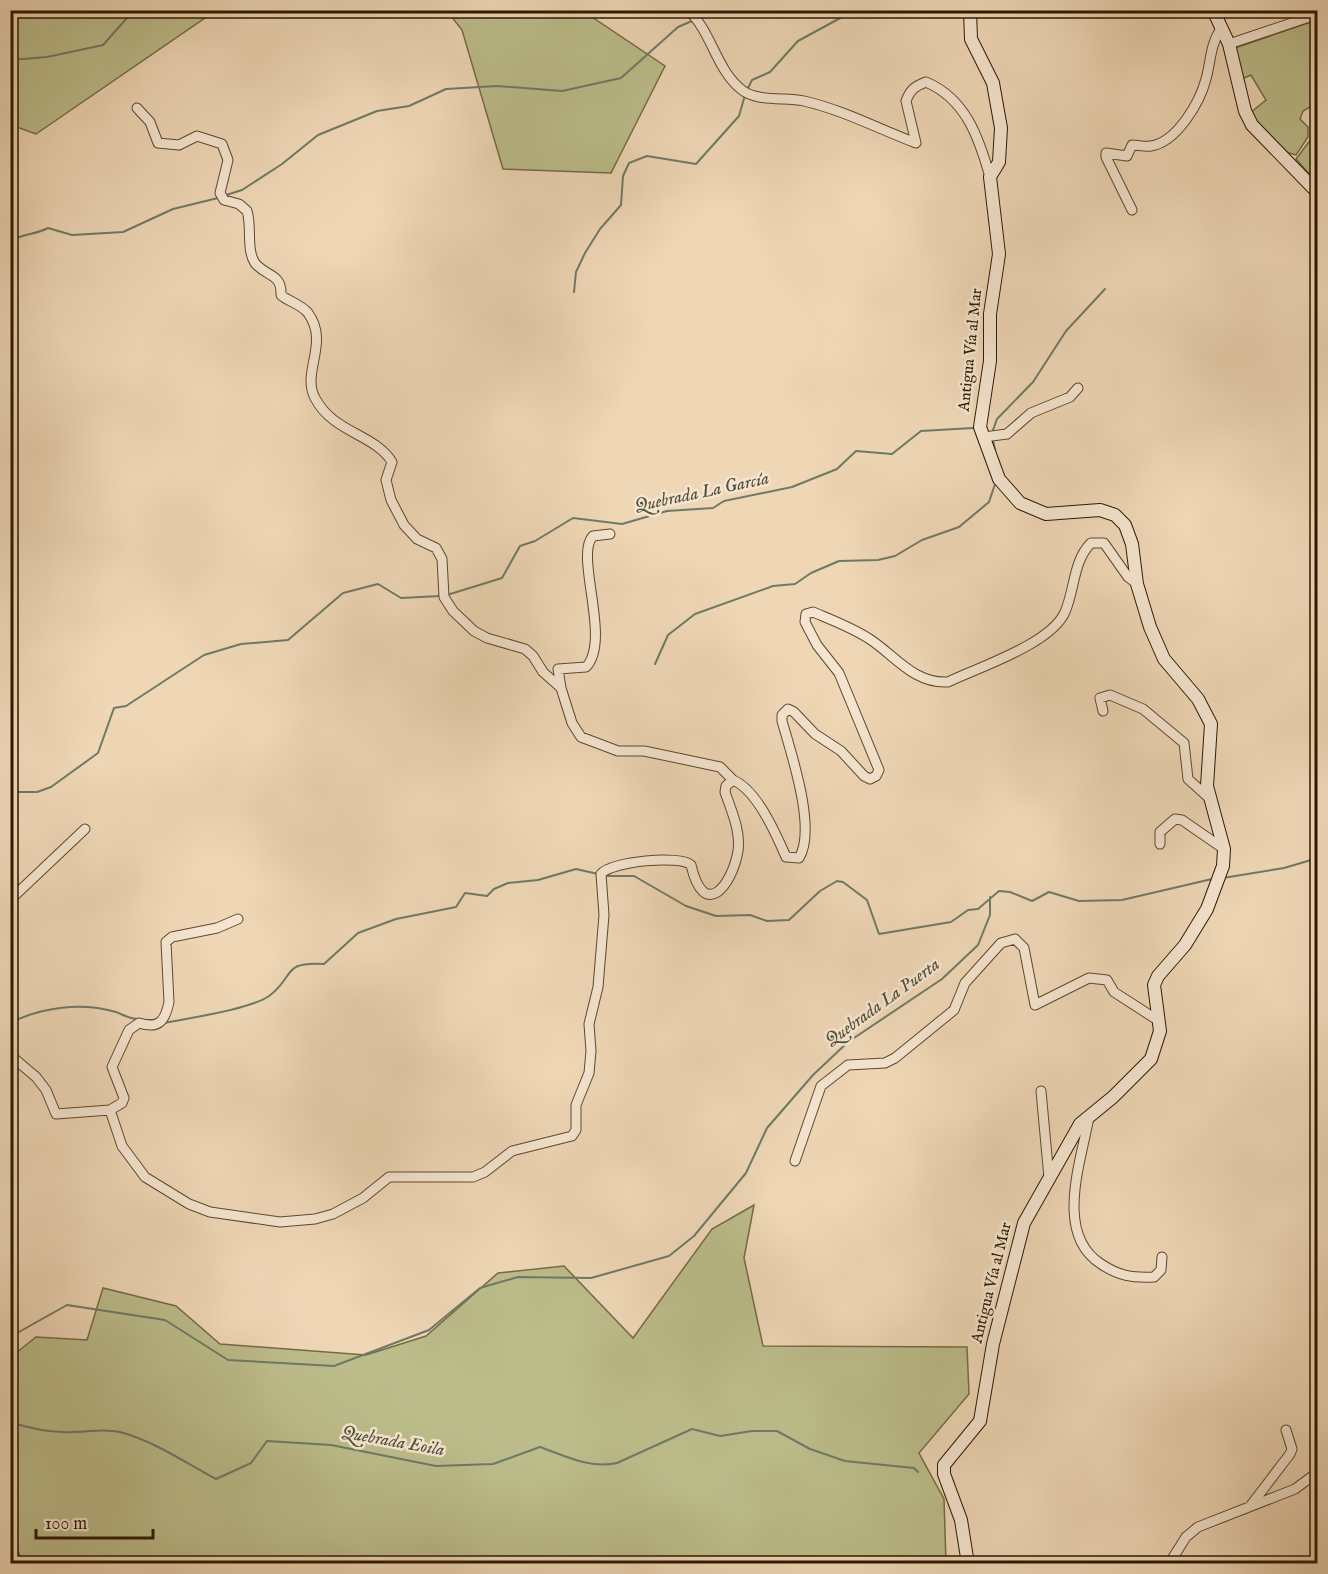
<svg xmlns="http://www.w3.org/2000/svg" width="1328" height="1574" viewBox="0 0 1328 1574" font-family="'IM FELL English',serif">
<rect width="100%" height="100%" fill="#efd7b6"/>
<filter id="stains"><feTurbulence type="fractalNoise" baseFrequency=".00333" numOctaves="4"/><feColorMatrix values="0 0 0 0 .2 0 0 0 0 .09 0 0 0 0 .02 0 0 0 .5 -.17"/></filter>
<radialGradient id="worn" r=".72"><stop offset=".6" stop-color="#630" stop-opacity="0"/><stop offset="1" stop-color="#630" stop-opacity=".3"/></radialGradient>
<!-- green -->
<path fill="#bcbd8b" stroke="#746b46" stroke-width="1.5" d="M 11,10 L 215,10 L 215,11 L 36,134 L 11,125 Z
M 447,11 L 583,11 L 665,66 L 611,173 L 503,169 L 462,30 Z
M 1317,20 L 1317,103 L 1303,111 L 1300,119 L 1308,127 L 1308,137 L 1296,155 L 1282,151 L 1250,113 L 1266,100 L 1251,75 L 1242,79 L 1235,48 Z
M 1315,134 L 1317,136 L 1317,183 L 1296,159 Z
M 754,1205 L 744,1258 L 763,1346 L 967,1347 L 969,1394 L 919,1453 L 944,1499 L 946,1563 L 23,1563 L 11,1534 L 11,1357 L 36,1337 L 87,1340 L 103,1288 L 176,1306 L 220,1344 L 366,1355 L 426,1336 L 498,1273 L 564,1266 L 633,1338 L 712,1229 Z"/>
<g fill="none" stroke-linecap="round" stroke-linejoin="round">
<!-- stream -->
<path stroke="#6e7a67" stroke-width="2" d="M 701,18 L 718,10
M 10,60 L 47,57 L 103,45 L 134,10
M 747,90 L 752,80 L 770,72 L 798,41 L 855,10
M 223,196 L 242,190 L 282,164 L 318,135 L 377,111 L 409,106 L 446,89 L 497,86 L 562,91 L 621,78 L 678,27 L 692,21
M 10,241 C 24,233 35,235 48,228 L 72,235 L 123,232 L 173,209 L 218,198
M 574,292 L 576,272 L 585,253 L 600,229 L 621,205 L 623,176 L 629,163 L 647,156 L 696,164 L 739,116 L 745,95
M 993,430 L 997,419 L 1033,382 L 1066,331 L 1105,289
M 993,440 L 995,450
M 447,595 L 502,578 L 520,546 L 535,541 L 573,518 L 622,524 L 667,511 L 713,508 L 724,501 L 792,487 L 837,469 L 856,451 L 892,454 L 921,431 L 973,428
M 655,664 L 668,635 L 695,614 L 773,586 L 795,584 L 811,573 L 839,561 L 878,560 L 895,556 L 922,540 L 959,527 L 989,502 L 995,484
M 10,792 L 37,792 L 51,787 L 98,753 L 114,708 L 126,706 L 204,655 L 241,644 L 288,640 L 343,593 L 378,584 L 401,598 L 440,596
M 607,876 L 634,876 L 686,906 L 716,916 L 750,915 L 767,921 L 789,920 L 820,891 L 837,881 L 843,882 L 867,900 L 879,934 L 951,922 L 968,910 L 978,909 L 999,891 L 1010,892 L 1032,901 L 1049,892 L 1079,901 L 1122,900 L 1212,879
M 1223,878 L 1284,868 L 1318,858
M 143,1020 L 156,1020
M 10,1023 C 42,1007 81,1002 116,1012 C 124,1015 129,1019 138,1019
M 165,1023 C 189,1018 251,1009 269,996 C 295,977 281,961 324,964 L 358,933 L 396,919 L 456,907 L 465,893 L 487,896 L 494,889 L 508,883 L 538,880 L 576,869 L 598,874
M 10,1337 L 67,1305 L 165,1320 L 228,1360 L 334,1366 L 429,1330 L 480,1288 L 518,1277 L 591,1278 L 669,1256 L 694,1236 L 746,1173 L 767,1128 L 813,1075 L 848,1042 L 942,979 L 978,945 L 990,915 L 990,897
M 10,1422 C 31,1429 52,1433 74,1432 C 90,1432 104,1428 120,1432 C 154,1441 186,1463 216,1479 L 251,1463 L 267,1441 L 331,1445 L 436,1466 L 493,1464 L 540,1447 C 565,1456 590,1469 617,1463 L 692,1429 L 720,1436 L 752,1431 L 777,1431 L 810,1449 L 845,1461 L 914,1468 L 918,1472"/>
<!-- minor casing -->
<g stroke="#5d482e" stroke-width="11">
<path id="minor" d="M 688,10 C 712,32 716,70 742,90 C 757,102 786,97 804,101 C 843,110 879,129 916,143 L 906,101 C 910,90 915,86 926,82 C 966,99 979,138 990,177
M 1229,44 L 1318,14
M 137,108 L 150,122 L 158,143 L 179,145 L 197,136 L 222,144 L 228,160 L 220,193 L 224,200 L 239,204 L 247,211 C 252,225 246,250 255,263 C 266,277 282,273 281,295 C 289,302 301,304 308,313 C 330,343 301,372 315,398 C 333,433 375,434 392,462 L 386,480 L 391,500 L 404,525 L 417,539 L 436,548 L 442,559 L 444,597 L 453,611 L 474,631 L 487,638 L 525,649 L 533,656 L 543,672 L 561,688 L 572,723 L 581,737 L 618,751 L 644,751 L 720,767 L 733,780
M 1132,210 L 1106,157 L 1106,153 L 1127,156 L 1132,145 C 1138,145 1145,147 1151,146 C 1177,142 1200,102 1206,79 C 1211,61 1210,46 1220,30
M 984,437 L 1007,434 L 1031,413 L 1070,397 L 1078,388
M 561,688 L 558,669 L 586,667 C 612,640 574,555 593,536 L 610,534
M 1103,711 L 1100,698 L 1110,695 L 1143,709 L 1184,743 L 1188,779 L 1209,798
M 1160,844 L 1160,832 L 1175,819 L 1182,820 L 1224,849
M 10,900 L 85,829
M 10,1055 L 36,1077 L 46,1090 L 56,1114 L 110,1110 L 122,1146 L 145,1177 L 189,1204 L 210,1212 L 280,1222 L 315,1219 L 333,1214 L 363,1198 L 389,1177 L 473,1177 L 485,1172 L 512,1151 L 572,1136 L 576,1130 L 576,1105 L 589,1073 L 591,1051 L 589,1024 L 598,987 L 604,915 L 601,874 C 612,861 680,855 691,865 C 704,921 732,886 738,851 C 741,831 731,810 725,792 L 726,786 L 733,780 C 757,790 776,834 786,857 L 799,858 C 817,829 791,753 782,721 L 782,715 L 788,709 L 794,712 L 815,734 L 841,751 L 864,776 L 870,779 L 876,776 L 879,770 L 839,673 L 817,645 L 805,622 L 806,614 L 813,612 C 832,620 851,627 868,638 C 894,654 913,684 948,682 C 979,667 1051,644 1065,612 C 1075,589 1073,561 1091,543 L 1104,543 L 1128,577 L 1137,584
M 1041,1091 L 1049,1178
M 110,1110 L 122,1103 L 124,1098 L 112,1067 L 129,1030 L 139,1023 C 158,1029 165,1022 169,1002 L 166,942 L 172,937 L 217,928 L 238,919
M 1089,1117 C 1081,1162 1054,1234 1101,1264 C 1119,1276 1132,1278 1154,1277 L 1161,1270 L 1162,1257
M 795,1161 L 821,1086 L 848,1065 L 885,1063 L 895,1058 L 954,1010 L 965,983 L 1001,943 L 1015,939 L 1024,948 L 1035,1005 L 1089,978 L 1107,980 L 1114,992 L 1159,1021
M 1251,1505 L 1290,1454 L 1292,1449 L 1286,1430
M 1169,1564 L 1186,1537 L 1198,1527 L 1295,1489 L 1318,1472"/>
</g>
<!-- secondary casing -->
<g stroke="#2c1901" stroke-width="14">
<path id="secondary" d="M 1213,10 L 1229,44 L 1245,111 L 1252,125 L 1318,193
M 968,1564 L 961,1520 L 944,1474 L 944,1465 L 980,1421 L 993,1344 L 1024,1223 L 1080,1124 L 1113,1097 L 1151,1059 L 1160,1031 L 1154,985 L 1158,976 L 1185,945 L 1207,909 L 1223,866 L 1224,849 L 1207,786 L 1211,724 L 1198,699 L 1164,659 L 1150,627 L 1137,584 L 1132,544 L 1125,525 L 1115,515 L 1100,510 L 1046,514 L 1020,503 L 999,479 L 980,427 L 990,361 L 990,314 L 999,254 L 990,177 L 999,162 L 1001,128 L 993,83 L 971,39 L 970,10"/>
</g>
<!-- minor -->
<use href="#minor" stroke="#f5e5d0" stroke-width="9"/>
<!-- secondary -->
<use href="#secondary" stroke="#f5e5d0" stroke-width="12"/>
</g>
<g text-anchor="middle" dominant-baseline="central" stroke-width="5" stroke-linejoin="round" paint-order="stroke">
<!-- street labels -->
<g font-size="16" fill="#2c1901" stroke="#f5e5d0">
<text transform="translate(971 350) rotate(-84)">Antigua Vía al Mar</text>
<text transform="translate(992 1283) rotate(-76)">Antigua Vía al Mar</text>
</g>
<!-- water labels -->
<g font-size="18" font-style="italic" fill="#52513c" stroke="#f5e5d0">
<text transform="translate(702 493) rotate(-12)">Quebrada La García</text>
<text transform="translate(883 1003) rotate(-36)">Quebrada La Puerta</text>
<text transform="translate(393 1442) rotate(10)">Quebrada Eoila</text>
</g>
</g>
<!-- margin -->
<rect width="1328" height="1574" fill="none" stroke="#efd7b6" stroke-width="36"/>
<rect x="12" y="12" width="1304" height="1550" fill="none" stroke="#2c1901" stroke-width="3"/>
<rect x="18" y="18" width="1292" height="1538" fill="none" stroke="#2c1901" stroke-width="1.5"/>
<!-- scale -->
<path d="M36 1529v9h117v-9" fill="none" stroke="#2c1901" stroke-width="3"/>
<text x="45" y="1529" font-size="18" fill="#2c1901" stroke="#f5e5d0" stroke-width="4.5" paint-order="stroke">100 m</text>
<rect width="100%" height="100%" filter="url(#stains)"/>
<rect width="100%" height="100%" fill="url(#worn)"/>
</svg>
